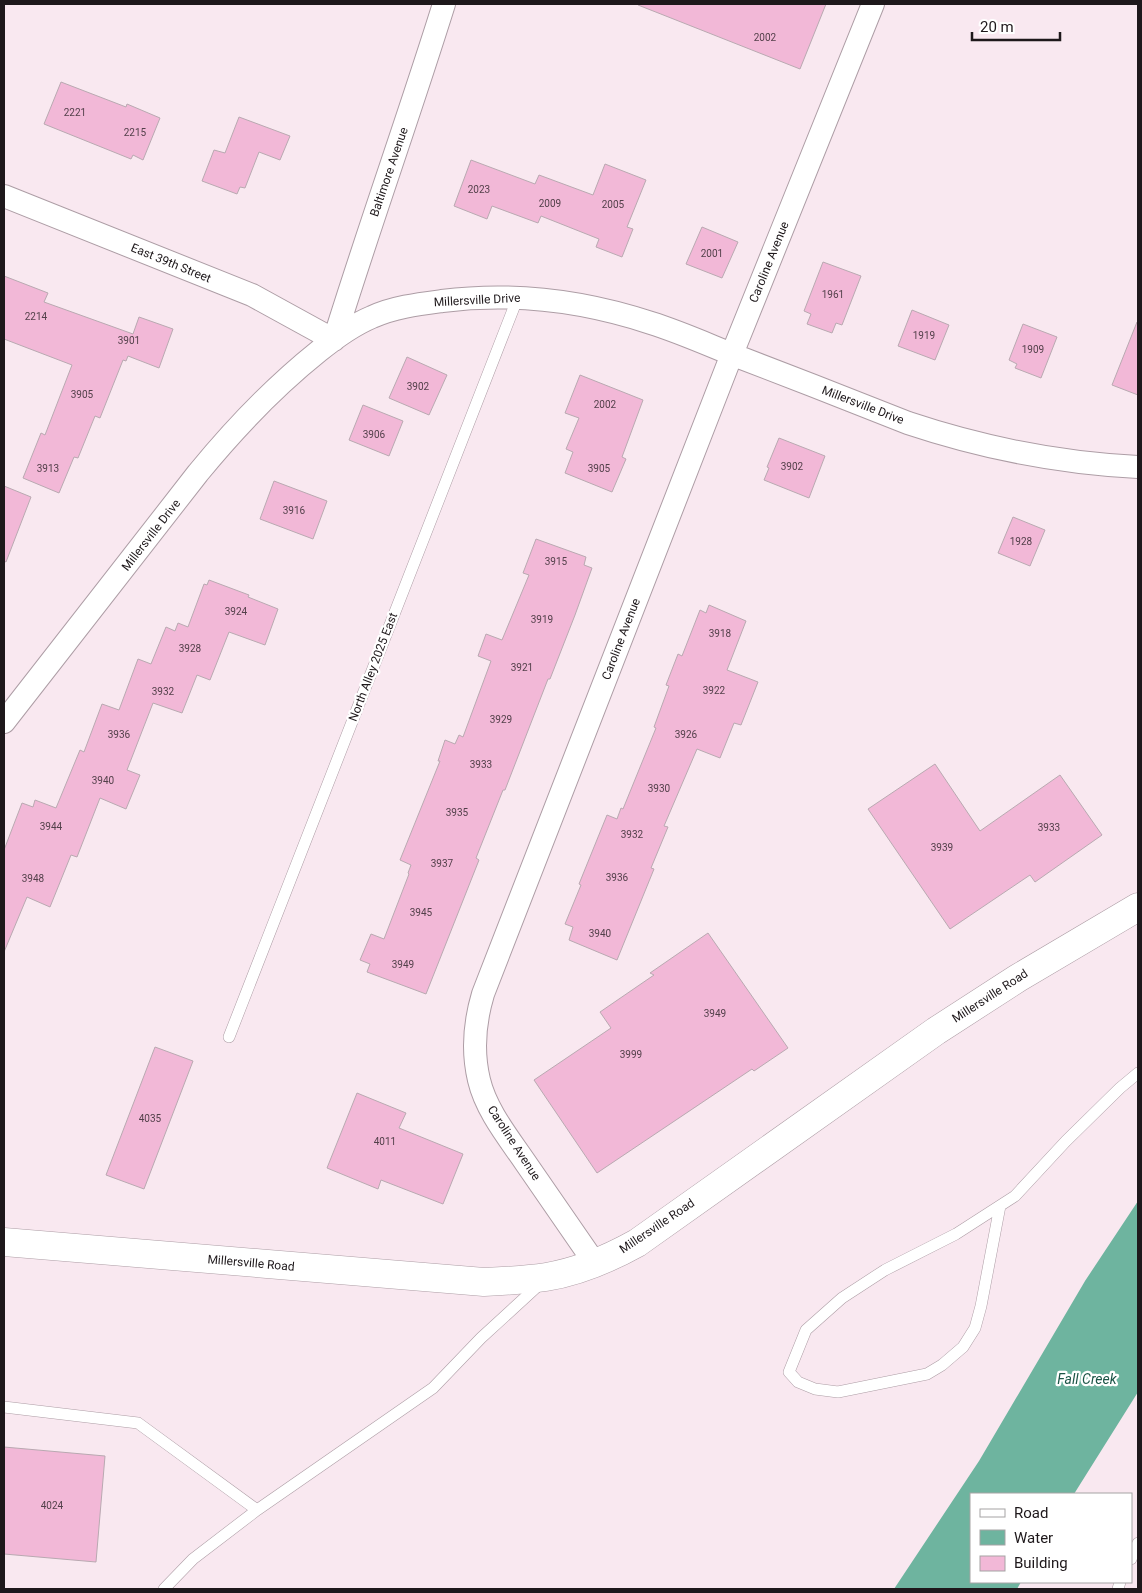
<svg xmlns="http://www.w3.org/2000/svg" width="1142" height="1593" viewBox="0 0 1142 1593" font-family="Roboto,sans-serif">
<rect width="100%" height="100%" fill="#f9e8f0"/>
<!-- water -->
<path fill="#6eb49f" d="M 1138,1201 L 1138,1392 L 1074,1494 L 971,1494 L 971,1582 L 1021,1582 L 1017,1589 L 894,1589 L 979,1461 L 1085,1281 Z"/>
<!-- building -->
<path fill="#f2b8d7" stroke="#b9a9b1" d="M 638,4 L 826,4 L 800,69 L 638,5 Z
M 61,82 L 126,107 L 127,104 L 160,118 L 143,160 L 133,155 L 131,159 L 44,124 Z
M 239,117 L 290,136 L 280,160 L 259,152 L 245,188 L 240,187 L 237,194 L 202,181 L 214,150 L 225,153 Z
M 471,160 L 535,184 L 539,175 L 593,195 L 605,164 L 646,180 L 627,227 L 633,229 L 622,257 L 596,247 L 599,239 L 541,216 L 538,223 L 492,206 L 487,219 L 454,206 Z
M 702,227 L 738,242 L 722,278 L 686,264 Z
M 823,262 L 861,276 L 842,325 L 836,323 L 832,333 L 807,324 L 811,314 L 804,311 Z
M 4,276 L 48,293 L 44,302 L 133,334 L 139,317 L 173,329 L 159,368 L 128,356 L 126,361 L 123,360 L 100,418 L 95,416 L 78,458 L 74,457 L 59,493 L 23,478 L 41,433 L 45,435 L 72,365 L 4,339 Z
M 912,310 L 949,325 L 935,360 L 898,346 Z
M 1137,322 L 1138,322 L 1138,395 L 1112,385 Z
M 1023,324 L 1057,337 L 1041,378 L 1015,368 L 1017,364 L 1009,360 Z
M 407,357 L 447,375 L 429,415 L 389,398 Z
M 580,375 L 643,400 L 622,457 L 626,459 L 612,492 L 565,473 L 573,452 L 566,449 L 579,418 L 565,413 Z
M 363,405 L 403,421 L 389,456 L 349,440 Z
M 779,438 L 825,456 L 809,498 L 764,480 L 769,468 L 767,467 Z
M 274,481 L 327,501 L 313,539 L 260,519 Z
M 4,486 L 31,497 L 6,562 L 4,561 Z
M 1013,517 L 1045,530 L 1030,566 L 998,553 Z
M 536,539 L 586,557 L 584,565 L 592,568 L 575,615 L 550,679 L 548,679 L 505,790 L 503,790 L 476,858 L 479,860 L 426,994 L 367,972 L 370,964 L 360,960 L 371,934 L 384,939 L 409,874 L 408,873 L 411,865 L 400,860 L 440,761 L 438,761 L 445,740 L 455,744 L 459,735 L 463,737 L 491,661 L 478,656 L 486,634 L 502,640 L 529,575 L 523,573 Z
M 209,580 L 249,595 L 248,597 L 278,609 L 265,645 L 229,632 L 210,680 L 197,675 L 182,713 L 153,703 L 127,770 L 140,775 L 126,809 L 100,798 L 77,857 L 71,855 L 50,907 L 27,897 L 4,952 L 4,850 L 22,803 L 33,807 L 35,800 L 56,808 L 80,750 L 84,752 L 102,704 L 119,710 L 138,659 L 151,664 L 166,627 L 175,631 L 178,623 L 188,627 L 204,584 L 207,585 Z
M 709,605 L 746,621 L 727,670 L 758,682 L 741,725 L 734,723 L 720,758 L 697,749 L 664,826 L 668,827 L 651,868 L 654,869 L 617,960 L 569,940 L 573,927 L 565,924 L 581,885 L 579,884 L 607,815 L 617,819 L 621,808 L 623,809 L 656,728 L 654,727 L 669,686 L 666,685 L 678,654 L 682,656 L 700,610 L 706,613 Z
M 935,764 L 980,831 L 1060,775 L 1102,835 L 1035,882 L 1030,875 L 950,929 L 868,809 Z
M 708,933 L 788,1048 L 754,1071 L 752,1069 L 597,1173 L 534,1080 L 611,1028 L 600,1012 L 654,975 L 650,973 Z
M 155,1047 L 193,1061 L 144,1189 L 106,1175 Z
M 357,1093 L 406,1113 L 399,1128 L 463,1154 L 443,1204 L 381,1180 L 378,1189 L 327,1168 Z
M 4,1447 L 105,1456 L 96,1562 L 4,1554 Z"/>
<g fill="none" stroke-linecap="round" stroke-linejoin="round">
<!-- service casing -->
<g stroke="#ad9da5" stroke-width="12">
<path id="service" d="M 229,1037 L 518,297
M 1000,1206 L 981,1306 L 975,1328 L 963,1347 L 942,1365 L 927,1374 L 838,1392 L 815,1389 L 798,1382 L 789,1372 L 806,1330 L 842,1298 L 885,1270 L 956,1234 L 1015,1196 L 1066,1141 L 1120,1088 L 1138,1073
M 4,1407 L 138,1423 L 257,1510
M 1131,1559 L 1138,1543
M 164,1589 L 193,1559 L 257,1510 L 433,1388 L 481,1338 L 541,1283
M 1118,1589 L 1120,1582"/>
</g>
<!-- minor casing -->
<g stroke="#ad9da5" stroke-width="24">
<path id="minor" d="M 4,196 L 252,295 L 334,340 C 369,227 409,116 444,4
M 4,722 L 198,473 C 234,429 274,387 319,351 C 335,338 353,325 372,317 C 394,307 419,304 442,301 C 512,292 584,301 651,323 C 683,333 713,347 744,359 C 799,380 853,401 908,423 C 983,448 1059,463 1138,467
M 594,1262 C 571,1229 548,1195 525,1162 C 508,1137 486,1110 479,1080 C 472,1051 475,1021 483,994 L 732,354 L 873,4"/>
</g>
<!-- tertiary casing -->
<g stroke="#ad9da5" stroke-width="29">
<path id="tertiary" d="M 4,1242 L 484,1282 C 505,1281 526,1280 546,1277 C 577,1272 610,1258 637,1243 L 936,1031 L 1018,978 L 1138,907"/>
</g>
<!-- service -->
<use href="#service" stroke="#fff" stroke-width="11"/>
<!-- minor -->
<use href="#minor" stroke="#fff" stroke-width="22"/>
<!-- tertiary -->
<use href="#tertiary" stroke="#fff" stroke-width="28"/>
</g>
<g text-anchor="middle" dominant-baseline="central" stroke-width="4.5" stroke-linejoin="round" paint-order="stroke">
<!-- number labels -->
<g font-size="10" fill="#53404a">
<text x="765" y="37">2002</text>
<text x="75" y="112">2221</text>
<text x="135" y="132">2215</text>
<text x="479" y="189">2023</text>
<text x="550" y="203">2009</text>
<text x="613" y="204">2005</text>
<text x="712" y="253">2001</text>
<text x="833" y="294">1961</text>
<text x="36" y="316">2214</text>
<text x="924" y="335">1919</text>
<text x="129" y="340">3901</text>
<text x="1033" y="349">1909</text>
<text x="418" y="386">3902</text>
<text x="82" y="394">3905</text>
<text x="605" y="404">2002</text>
<text x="374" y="434">3906</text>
<text x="792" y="466">3902</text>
<text x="48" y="468">3913</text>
<text x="599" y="468">3905</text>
<text x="294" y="510">3916</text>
<text x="1021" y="541">1928</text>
<text x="556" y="561">3915</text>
<text x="236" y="611">3924</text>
<text x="542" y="619">3919</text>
<text x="720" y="633">3918</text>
<text x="190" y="648">3928</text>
<text x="522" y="667">3921</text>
<text x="714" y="690">3922</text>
<text x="163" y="691">3932</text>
<text x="501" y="719">3929</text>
<text x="119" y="734">3936</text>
<text x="686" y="734">3926</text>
<text x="481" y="764">3933</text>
<text x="103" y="780">3940</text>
<text x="659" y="788">3930</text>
<text x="457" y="812">3935</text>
<text x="51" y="826">3944</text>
<text x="1049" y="827">3933</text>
<text x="632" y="834">3932</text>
<text x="942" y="847">3939</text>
<text x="442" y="863">3937</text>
<text x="617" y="877">3936</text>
<text x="33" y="878">3948</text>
<text x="421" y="912">3945</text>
<text x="600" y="933">3940</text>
<text x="403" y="964">3949</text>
<text x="715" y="1013">3949</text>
<text x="631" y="1054">3999</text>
<text x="150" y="1118">4035</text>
<text x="385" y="1141">4011</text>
<text x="52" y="1505">4024</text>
</g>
<!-- street labels -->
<g font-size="12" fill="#1e181b" stroke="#fff">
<text transform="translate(389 172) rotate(-71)">Baltimore Avenue</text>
<text transform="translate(769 262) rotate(-68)">Caroline Avenue</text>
<text transform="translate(171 263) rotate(22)">East 39th Street</text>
<text transform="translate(477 300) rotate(-3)">Millersville Drive</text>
<text transform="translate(863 405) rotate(21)">Millersville Drive</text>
<text transform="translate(151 535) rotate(-52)">Millersville Drive</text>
<text transform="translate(621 639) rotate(-69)">Caroline Avenue</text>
<text transform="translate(373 667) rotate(-69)">North Alley 2025 East</text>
<text transform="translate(990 996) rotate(-33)">Millersville Road</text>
<text transform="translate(514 1143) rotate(57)">Caroline Avenue</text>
<text transform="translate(657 1226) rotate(-34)">Millersville Road</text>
<text transform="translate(251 1263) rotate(5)">Millersville Road</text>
</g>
<!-- water labels -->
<g font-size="14" font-style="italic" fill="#1c5547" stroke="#fff">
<text x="1087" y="1379">Fall Creek</text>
</g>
</g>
<!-- border -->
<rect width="1142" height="1593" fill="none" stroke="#1e181b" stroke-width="10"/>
<!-- legend -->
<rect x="970" y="1493" width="162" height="90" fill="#ffffff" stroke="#a5a3a4"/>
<rect x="980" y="1509" width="25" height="8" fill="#ffffff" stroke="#a5a3a4"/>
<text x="1014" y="1518" font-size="15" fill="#1e181b">Road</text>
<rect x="980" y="1530" width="25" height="15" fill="#6eb49f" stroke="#a5a3a4"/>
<text x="1014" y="1543" font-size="15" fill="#1e181b">Water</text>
<rect x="980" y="1556" width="25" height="15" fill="#f2b8d7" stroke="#a5a3a4"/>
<text x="1014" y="1568" font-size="15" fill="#1e181b">Building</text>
<!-- scale -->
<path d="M972 32v8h88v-8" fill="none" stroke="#1e181b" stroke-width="2.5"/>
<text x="980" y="32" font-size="15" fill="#1e181b" stroke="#ffffff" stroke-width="4" paint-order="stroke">20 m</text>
</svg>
